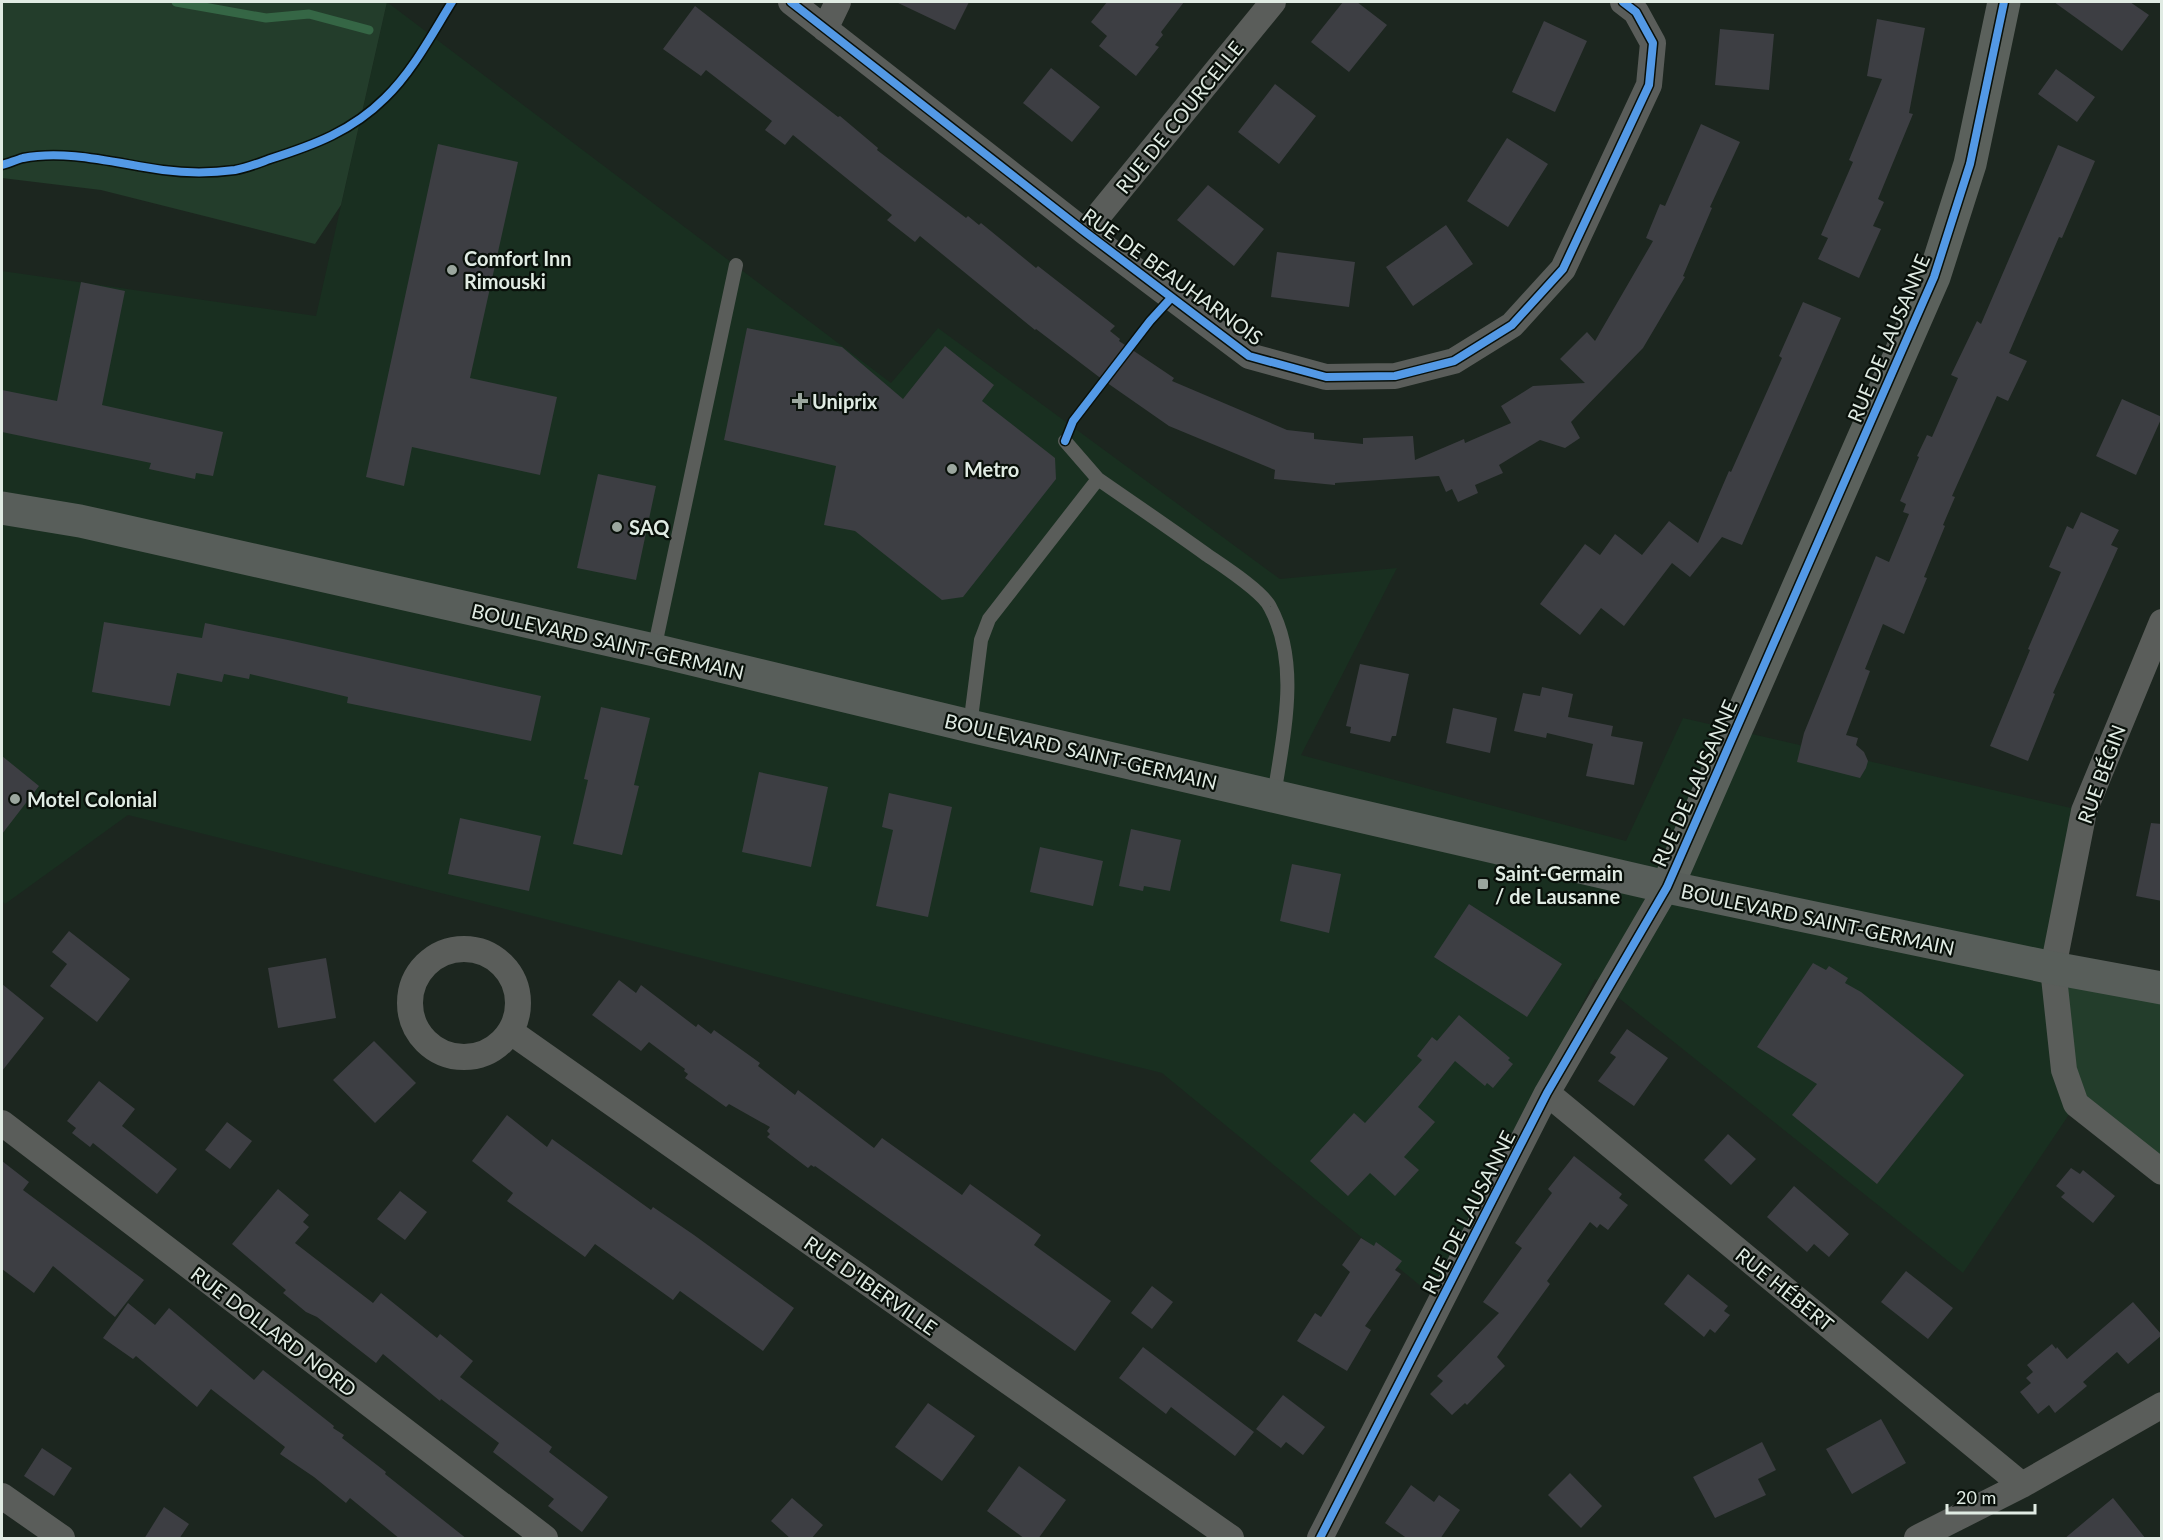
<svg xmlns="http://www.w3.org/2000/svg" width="2163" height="1540" viewBox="0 0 2163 1540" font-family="Lato,sans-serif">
<rect width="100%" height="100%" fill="#1c261f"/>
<!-- built -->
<path fill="#192f20" d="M 387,2 L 891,383 L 938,328 L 1280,579 L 1397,568 L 1301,755 L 1626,841 L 1683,718 L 2084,811 L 2054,957 L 2076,1104 L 1963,1273 L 1595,979 L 1434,1297 L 1162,1073 L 128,815 L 5,904 L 2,901 L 2,271 L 316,316 Z"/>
<!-- green -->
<path fill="#233d2b" d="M 2,2 L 387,2 L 341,205 L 315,244 L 101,190 L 2,178 Z
M 2053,968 L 2161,988 L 2161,1172 L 2076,1104 Z"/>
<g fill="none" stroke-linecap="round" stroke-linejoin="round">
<!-- stream -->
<path stroke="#356645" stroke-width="9" d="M 176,2 L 266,18 L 309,14 L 369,30"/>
</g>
<!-- building -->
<path fill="#3d3e43" d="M 896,2 L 969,2 L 955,30 Z
M 1107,2 L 1184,2 L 1161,32 L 1163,35 L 1155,45 L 1159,47 L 1136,76 L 1099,46 L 1107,36 L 1091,22 Z
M 1343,2 L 1357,2 L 1387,25 L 1349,72 L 1311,42 Z
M 2054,2 L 2130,2 L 2149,15 L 2122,51 Z
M 695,6 L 838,117 L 840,116 L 878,148 L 877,150 L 966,218 L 968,216 L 979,225 L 981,223 L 1036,268 L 1038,266 L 1115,326 L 1110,331 L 1120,339 L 1119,341 L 1174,378 L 1172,381 L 1287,430 L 1314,433 L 1314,439 L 1363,444 L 1363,438 L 1413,436 L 1415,460 L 1464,439 L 1465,443 L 1511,423 L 1501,406 L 1533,386 L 1585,383 L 1560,359 L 1587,332 L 1595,341 L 1653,241 L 1646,238 L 1660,204 L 1665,206 L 1701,124 L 1740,142 L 1710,207 L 1712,208 L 1683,276 L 1685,277 L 1643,348 L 1571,422 L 1580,438 L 1565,448 L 1540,440 L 1499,465 L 1503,473 L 1475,485 L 1478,493 L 1458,502 L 1452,489 L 1446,492 L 1439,476 L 1335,483 L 1335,485 L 1274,479 L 1275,470 L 1169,426 L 1103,380 L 1036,329 L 1035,330 L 920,236 L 915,242 L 887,220 L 892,215 L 793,135 L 785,145 L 765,130 L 772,121 L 706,70 L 701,76 L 663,49 Z
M 1877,19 L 1925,28 L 1909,113 L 1913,114 L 1878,199 L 1884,202 L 1873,226 L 1881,229 L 1859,278 L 1818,259 L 1828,238 L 1821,235 L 1853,162 L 1849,160 L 1882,79 L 1867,76 Z
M 1544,21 L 1587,41 L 1555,112 L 1512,92 Z
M 1720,29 L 1774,34 L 1769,90 L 1715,85 Z
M 1051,68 L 1100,107 L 1072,142 L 1023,103 Z
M 2056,69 L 2095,97 L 2077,122 L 2038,94 Z
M 1275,84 L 1316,116 L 1279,164 L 1238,132 Z
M 1507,138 L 1548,164 L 1508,227 L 1467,201 Z
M 438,144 L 518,162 L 470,378 L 557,397 L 540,475 L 412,447 L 404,486 L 366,477 Z
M 2058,145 L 2095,161 L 2062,238 L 2059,237 L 2009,353 L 2027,361 L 2008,401 L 1997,396 L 1952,496 L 1955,497 L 1943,525 L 1945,526 L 1924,577 L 1927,578 L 1904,634 L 1883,624 L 1865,669 L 1870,671 L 1846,735 L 1858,738 L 1856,745 L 1864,752 L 1868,761 L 1866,768 L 1860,778 L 1797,762 L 1804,733 L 1876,556 L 1889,562 L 1909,514 L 1903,512 L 1906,504 L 1900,501 L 1919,457 L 1917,456 L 1927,435 L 1932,437 L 1958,378 L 1951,375 L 1977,321 L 1981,324 Z
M 1208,185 L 1264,229 L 1234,266 L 1177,220 Z
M 1446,225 L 1473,264 L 1413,306 L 1386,267 Z
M 1277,252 L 1355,262 L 1349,307 L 1271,297 Z
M 81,282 L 125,291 L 102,405 L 223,432 L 213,476 L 196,473 L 195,479 L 149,469 L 151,463 L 2,432 L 2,390 L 57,401 Z
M 1803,302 L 1841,318 L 1742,545 L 1722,537 L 1690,577 L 1672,563 L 1624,626 L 1601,608 L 1580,635 L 1540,604 L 1585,544 L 1600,555 L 1615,534 L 1642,555 L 1669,521 L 1698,543 L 1729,471 L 1731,472 L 1782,358 L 1779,356 Z
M 747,328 L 842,347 L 903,399 L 945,346 L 994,385 L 982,401 L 1055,458 L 1056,479 L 963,597 L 942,600 L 855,531 L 824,525 L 836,466 L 724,440 Z
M 2122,399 L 2162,417 L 2136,475 L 2096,456 Z
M 598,474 L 656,486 L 636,580 L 577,568 Z
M 2081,512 L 2119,530 L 2111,545 L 2118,548 L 2053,693 L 2055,694 L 2028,761 L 1990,746 L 2030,650 L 2028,649 L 2061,572 L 2049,567 L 2067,526 L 2073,529 Z
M 104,622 L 202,638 L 205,623 L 288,640 L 541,696 L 531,741 L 347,703 L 348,697 L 250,674 L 249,679 L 224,674 L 222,682 L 177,673 L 170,706 L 92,692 Z
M 1360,664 L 1409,674 L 1396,736 L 1392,736 L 1390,742 L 1350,733 L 1351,727 L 1346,726 Z
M 1542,687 L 1573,694 L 1568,717 L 1613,726 L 1611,736 L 1643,742 L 1634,785 L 1586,776 L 1593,744 L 1547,733 L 1546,738 L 1514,731 L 1523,693 L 1540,696 Z
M 601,707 L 650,718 L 634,785 L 639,786 L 622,855 L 573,844 L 588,780 L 584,779 Z
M 1453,708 L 1497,718 L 1490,753 L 1446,743 Z
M 2,756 L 39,786 L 2,834 Z
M 759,772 L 828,787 L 811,867 L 742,852 Z
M 889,793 L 952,807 L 928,917 L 876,906 L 893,830 L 882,827 Z
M 460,818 L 541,836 L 529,891 L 448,874 Z
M 2151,823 L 2162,824 L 2162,901 L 2136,896 Z
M 1131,829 L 1181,840 L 1170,891 L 1144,886 L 1143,891 L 1119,886 Z
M 1040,847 L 1103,861 L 1093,906 L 1030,892 Z
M 1292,864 L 1341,874 L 1329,933 L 1280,921 Z
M 1469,904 L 1562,964 L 1527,1017 L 1434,957 Z
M 69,931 L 130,979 L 97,1022 L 50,986 L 67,964 L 52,952 Z
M 326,958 L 336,1018 L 278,1028 L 268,968 Z
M 1813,963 L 1826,970 L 1829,966 L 1848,978 L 1845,983 L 1861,992 L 1964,1075 L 1877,1184 L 1792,1115 L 1817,1084 L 1757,1047 Z
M 619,980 L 636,993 L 641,985 L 696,1027 L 698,1024 L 711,1034 L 714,1030 L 760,1063 L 758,1066 L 795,1095 L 798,1090 L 874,1148 L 882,1138 L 962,1195 L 970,1184 L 1041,1235 L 1034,1245 L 1111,1301 L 1075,1351 L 815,1166 L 814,1167 L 811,1165 L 808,1168 L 767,1137 L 770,1134 L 767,1131 L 770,1127 L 729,1104 L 726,1107 L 685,1078 L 688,1074 L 684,1071 L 685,1069 L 649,1042 L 641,1051 L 592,1015 Z
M 2,984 L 44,1018 L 2,1071 Z
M 1459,1015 L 1510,1058 L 1508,1060 L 1513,1064 L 1493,1088 L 1487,1083 L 1485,1086 L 1455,1061 L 1418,1107 L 1435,1122 L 1404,1157 L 1419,1170 L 1395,1196 L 1370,1173 L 1348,1196 L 1310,1161 L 1354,1113 L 1365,1123 L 1422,1060 L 1417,1056 L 1432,1037 L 1437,1041 Z
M 1627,1029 L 1668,1058 L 1634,1106 L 1598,1081 L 1616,1057 L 1610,1053 Z
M 374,1041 L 416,1083 L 375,1123 L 333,1080 Z
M 99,1081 L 135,1109 L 122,1126 L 177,1169 L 157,1194 L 93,1143 L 90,1147 L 72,1133 L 76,1128 L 67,1121 Z
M 507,1115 L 547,1147 L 552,1139 L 651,1210 L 653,1207 L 694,1235 L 794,1308 L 763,1351 L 680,1291 L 673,1300 L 595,1244 L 585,1257 L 507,1201 L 513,1193 L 472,1161 Z
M 227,1122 L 252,1141 L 230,1169 L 205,1150 Z
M 1728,1134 L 1756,1159 L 1731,1185 L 1704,1160 Z
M 1574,1156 L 1622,1194 L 1619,1198 L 1628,1205 L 1608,1230 L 1600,1224 L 1597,1228 L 1590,1222 L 1547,1281 L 1550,1284 L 1497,1357 L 1505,1366 L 1467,1405 L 1465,1403 L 1452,1415 L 1430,1394 L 1443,1381 L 1437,1376 L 1499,1313 L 1483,1302 L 1522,1248 L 1515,1243 L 1552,1193 L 1548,1189 Z
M 2,1161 L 29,1182 L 23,1190 L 144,1280 L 115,1317 L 53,1266 L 34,1293 L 2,1269 Z
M 2071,1168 L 2080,1174 L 2083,1170 L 2115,1196 L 2093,1223 L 2061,1197 L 2065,1193 L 2056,1186 Z
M 1794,1186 L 1849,1234 L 1829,1257 L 1814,1244 L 1807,1252 L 1767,1217 Z
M 278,1189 L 309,1215 L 303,1222 L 309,1227 L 295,1243 L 373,1303 L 381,1293 L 437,1338 L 440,1334 L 473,1361 L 460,1377 L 552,1447 L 549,1452 L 608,1497 L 582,1532 L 548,1506 L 554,1499 L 493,1452 L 499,1443 L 441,1399 L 440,1401 L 383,1354 L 376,1363 L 317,1317 L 306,1312 L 283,1293 L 286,1290 L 232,1244 Z
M 400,1191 L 427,1212 L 405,1240 L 377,1219 Z
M 1361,1238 L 1374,1246 L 1376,1242 L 1402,1261 L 1395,1270 L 1401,1274 L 1365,1326 L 1371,1330 L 1347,1371 L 1297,1341 L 1315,1313 L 1321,1317 L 1350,1272 L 1342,1265 Z
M 1906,1271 L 1953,1308 L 1928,1339 L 1881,1302 Z
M 1688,1274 L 1728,1306 L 1724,1311 L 1730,1315 L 1715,1333 L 1710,1329 L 1704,1337 L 1664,1304 Z
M 1152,1286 L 1173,1302 L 1152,1329 L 1131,1313 Z
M 2133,1302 L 2162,1335 L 2128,1364 L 2117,1352 L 2083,1382 L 2087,1386 L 2055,1413 L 2049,1405 L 2038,1414 L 2020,1392 L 2031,1383 L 2026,1378 L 2033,1372 L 2027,1365 L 2052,1344 L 2056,1349 L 2057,1347 L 2067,1359 Z
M 128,1303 L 155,1325 L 169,1308 L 254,1380 L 263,1370 L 334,1426 L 333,1428 L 344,1435 L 342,1438 L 386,1472 L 385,1474 L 467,1539 L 400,1539 L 350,1498 L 346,1503 L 314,1477 L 280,1454 L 285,1447 L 211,1389 L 197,1407 L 136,1356 L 133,1359 L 103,1338 Z
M 1143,1347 L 1254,1432 L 1235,1456 L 1171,1407 L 1166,1414 L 1119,1378 Z
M 1283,1395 L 1325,1427 L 1303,1455 L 1286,1442 L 1281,1448 L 1256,1429 Z
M 928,1403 L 975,1436 L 942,1481 L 895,1447 Z
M 1881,1419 L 1906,1463 L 1852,1494 L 1826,1449 Z
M 1762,1442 L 1776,1470 L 1758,1479 L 1766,1495 L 1715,1518 L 1693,1477 Z
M 42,1448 L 72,1468 L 54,1496 L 24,1476 Z
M 1019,1466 L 1066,1500 L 1038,1539 L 1025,1539 L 987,1511 Z
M 1570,1473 L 1602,1506 L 1581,1528 L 1548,1495 Z
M 1411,1485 L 1434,1502 L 1439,1495 L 1460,1510 L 1440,1539 L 1408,1539 L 1385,1523 Z
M 792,1498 L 823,1525 L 811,1539 L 791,1539 L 771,1521 Z
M 2113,1498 L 2146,1539 L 2064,1539 Z
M 164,1507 L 189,1524 L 179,1539 L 144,1539 Z"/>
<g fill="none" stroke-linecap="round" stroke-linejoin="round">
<!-- lane -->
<path stroke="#5a5d5a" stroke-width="14" d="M 1065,441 L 1098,479
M 654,650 L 736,265
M 970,726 L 981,640 L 989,619 L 1098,479 C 1134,504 1171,529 1207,555 C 1223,566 1262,591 1270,607 C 1301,664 1283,736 1274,796"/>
<!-- street -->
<path stroke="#5a5d5a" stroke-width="26" d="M 791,2 L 1085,232 L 1249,356 L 1326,377 L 1395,376 L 1454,361 L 1512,325 L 1563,269 L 1649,85 L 1653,43 L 1636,12 L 1623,2
M 825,29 L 838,2
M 1085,232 L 1273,2
M 2162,622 L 2084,811 L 2053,968 L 2064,1070 L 2076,1104 L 2162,1172
M410 1003a54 54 0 1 1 108 0a54 54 0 1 1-108 0Z
M 511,1032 L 1231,1538
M 1547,1093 L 2022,1485
M 2,1123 L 545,1538
M 2,1496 L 62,1538
M 1320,1538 L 1547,1093 L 1667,887
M 1917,1538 L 2022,1485 L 2162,1405"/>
<!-- secondary -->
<path stroke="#5b615c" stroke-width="33" d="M 1667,887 L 1934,277 L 1970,164 L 2004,2"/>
<!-- primary -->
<path stroke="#585e5a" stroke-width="33" d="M 2,508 L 80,521 L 654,650 L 970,726 L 1667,887 L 2053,968 L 2162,988"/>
<!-- cycleway casing -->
<g stroke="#09100a" stroke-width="11">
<path id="cycleway" d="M 791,2 L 1085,232 L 1249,356 L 1326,377 L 1395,376 L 1454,361 L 1512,325 L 1563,269 L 1649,85 L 1653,43 L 1636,12 L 1623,2
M 2,165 C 9,163 16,160 23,158 C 67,149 119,164 163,170 C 185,173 213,173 235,170 C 247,168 259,163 270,159 C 314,145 352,131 385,98 C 413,71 432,34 452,2
M 1065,441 L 1073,421 L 1150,321 L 1171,298
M 1320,1538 L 1547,1093 L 1667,887 L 1934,277 L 1970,164 L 2004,2"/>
</g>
<!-- cycleway -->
<use href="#cycleway" stroke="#5399e6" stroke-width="8"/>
</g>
<!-- markers -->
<g fill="#9ba69e" stroke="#09100a" stroke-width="2">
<circle cx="452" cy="270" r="6"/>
<path d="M797 392h6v6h6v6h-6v6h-6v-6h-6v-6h6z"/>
<circle cx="952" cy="469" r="6"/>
<circle cx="617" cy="527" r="6"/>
<circle cx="15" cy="799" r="6"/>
<rect x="1477" y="878" width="12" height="12" rx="3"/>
</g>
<g text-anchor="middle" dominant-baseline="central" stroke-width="4.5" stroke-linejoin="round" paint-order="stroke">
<!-- street labels -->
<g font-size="20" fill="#e0ebe3" stroke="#09100a">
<text transform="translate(1179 117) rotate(-51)">RUE DE COURCELLE</text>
<text transform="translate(1173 276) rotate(36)">RUE DE BEAUHARNOIS</text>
<text transform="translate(1888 338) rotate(-67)">RUE DE LAUSANNE</text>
<text transform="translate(608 641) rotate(13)">BOULEVARD SAINT-GERMAIN</text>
<text transform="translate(1081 751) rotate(13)">BOULEVARD SAINT-GERMAIN</text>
<text transform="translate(2101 774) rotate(-70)">RUE BÉGIN</text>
<text transform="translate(1694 783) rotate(-66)">RUE DE LAUSANNE</text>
<text transform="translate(1818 919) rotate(12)">BOULEVARD SAINT-GERMAIN</text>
<text transform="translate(1468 1212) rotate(-63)">RUE DE LAUSANNE</text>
<text transform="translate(871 1285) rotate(35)">RUE D'IBERVILLE</text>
<text transform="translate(1785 1289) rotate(39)">RUE HÉBERT</text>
<text transform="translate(274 1331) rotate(37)">RUE DOLLARD NORD</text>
</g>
<!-- poi labels -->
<g font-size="20" font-weight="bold" fill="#e0ebe3" stroke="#09100a" text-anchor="start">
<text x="464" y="258">Comfort Inn<tspan x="464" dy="23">Rimouski</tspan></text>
<text x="812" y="401">Uniprix</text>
<text x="964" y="469">Metro</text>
<text x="629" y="527">SAQ</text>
<text x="27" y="799">Motel Colonial</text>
<text x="1495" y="873">Saint-Germain<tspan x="1495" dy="23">/ de Lausanne</tspan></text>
</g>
</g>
<!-- border -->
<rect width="2163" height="1540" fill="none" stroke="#e0ebe3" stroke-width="6"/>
<!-- scale -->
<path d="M1947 1504v9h88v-9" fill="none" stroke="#e0ebe3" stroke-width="3"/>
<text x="1956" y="1504" font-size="18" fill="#e0ebe3" stroke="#09100a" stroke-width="4.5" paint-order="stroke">20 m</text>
</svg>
